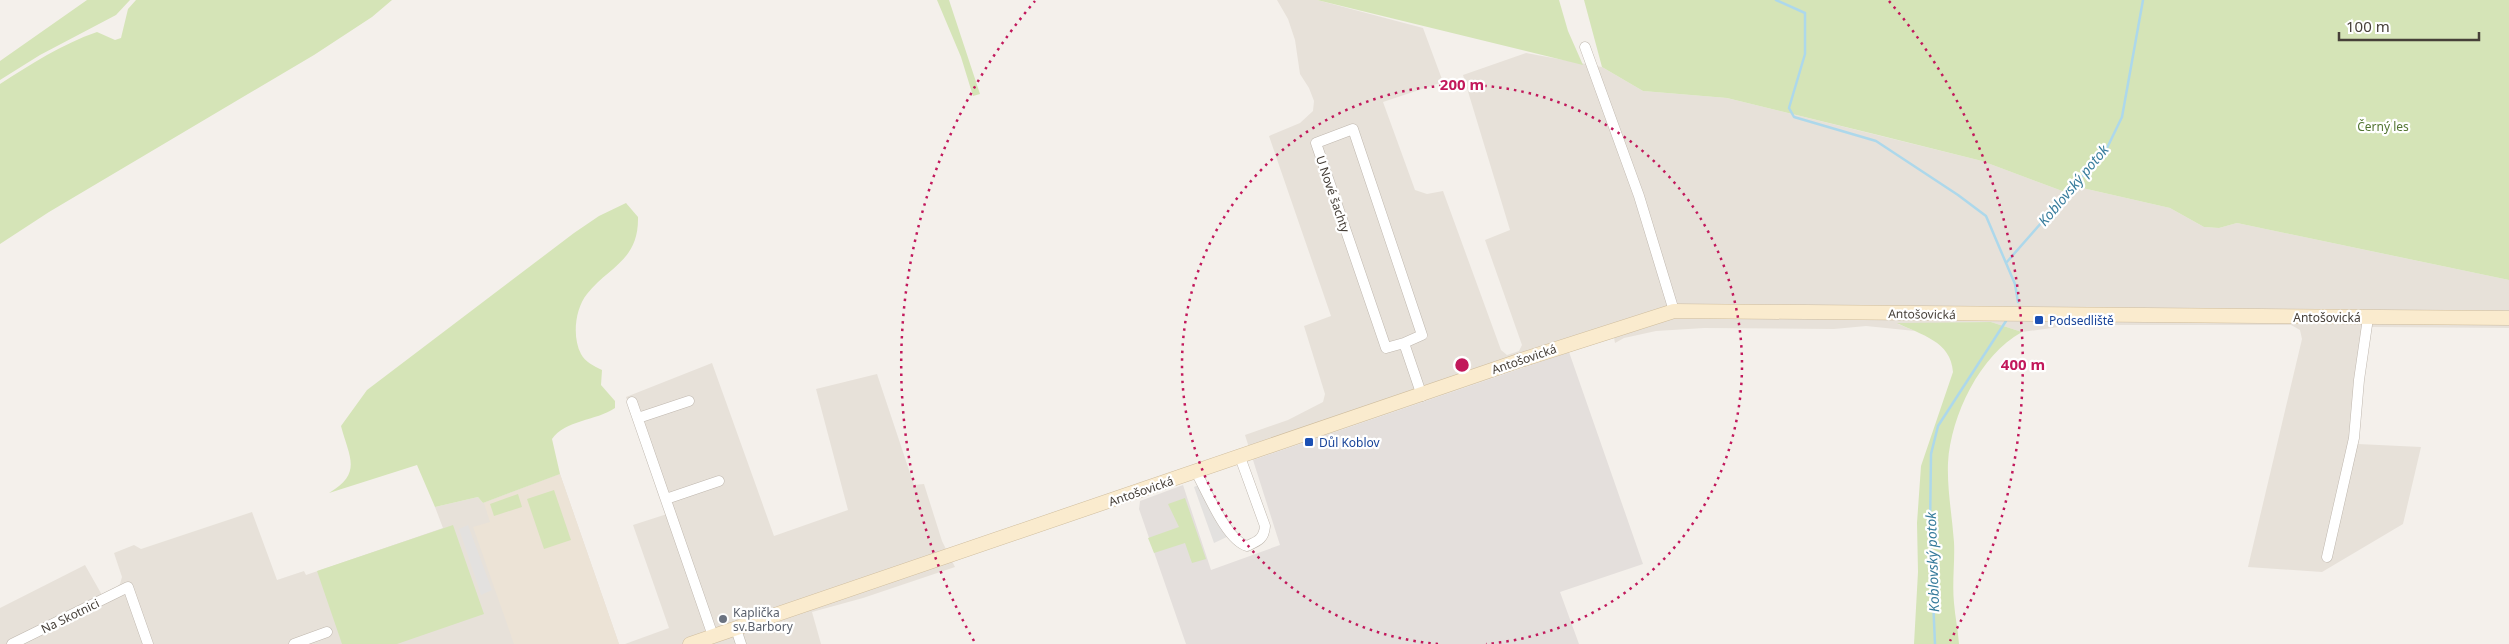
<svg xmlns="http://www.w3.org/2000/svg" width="2509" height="644" viewBox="0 0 2509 644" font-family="'Noto Sans',sans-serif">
<rect width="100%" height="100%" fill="#f4f0eb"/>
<!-- residential -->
<path fill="#e7e1d9" d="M 1277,0 L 1317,0 L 1423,28 L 1443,82 L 1383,102 L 1415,190 L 1427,194 L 1443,191 L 1501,350 L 1507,355 L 1519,351 L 1522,345 L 1485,240 L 1510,230 L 1463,75 L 1526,53 L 1602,67 L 1643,91 L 1727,98 L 1982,161 L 2065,192 L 2078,187 L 2170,208 L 2204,227 L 2219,228 L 2237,223 L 2509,280 L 2509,328 L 2372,327 L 2365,365 L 2358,444 L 2421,447 L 2403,524 L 2322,572 L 2248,567 L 2302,339 L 2300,330 L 2291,325 L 2073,325 L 2022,332 L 1991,322 L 1898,324 L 1915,331 L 1866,326 L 1834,329 L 1704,328 L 1656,331 L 1624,338 L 1615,343 L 1614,338 L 1569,352 L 1253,460 L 1245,435 L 1288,420 L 1323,402 L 1325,394 L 1304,326 L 1331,316 L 1269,136 L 1300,123 L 1313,111 L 1314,101 L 1309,88 L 1300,74 L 1295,40 L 1288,19 Z
M 712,363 L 774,536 L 848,510 L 816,389 L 877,374 L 914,485 L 924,484 L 942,541 L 955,567 L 863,598 L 812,612 L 821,644 L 625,644 L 669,628 L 633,525 L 667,514 L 626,397 Z
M 560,474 L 619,644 L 0,644 L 0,608 L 85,565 L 102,595 L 113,590 L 120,584 L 122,577 L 114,553 L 134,545 L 141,549 L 252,512 L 277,580 L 304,571 L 306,575 L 443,528 L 435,507 L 478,497 L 483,503 Z"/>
<!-- industrial -->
<path fill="#e4dfdc" d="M 1569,352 L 1643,564 L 1560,592 L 1579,644 L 1186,644 L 1139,509 L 1140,501 L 1183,485 L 1211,570 L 1280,545 L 1253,460 Z"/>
<!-- education -->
<path fill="#ece3d6" d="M 560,474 L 619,644 L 514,644 L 473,527 L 490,522 L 484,503 Z"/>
<!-- green -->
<path fill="#d5e4b7" d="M 87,0 L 130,0 L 116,15 L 40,55 L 0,80 L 0,61 Z
M 136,0 L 392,0 L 372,17 L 314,55 L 49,212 L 0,244 L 0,84 C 31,64 62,44 97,32 L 115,40 L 121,38 L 128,9 Z
M 937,0 L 949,0 L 980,94 L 973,96 L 961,57 Z
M 1317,0 L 1559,0 L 1568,31 L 1583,65 Z
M 1584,0 L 2509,0 L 2509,280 L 2237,223 L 2219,228 L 2204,227 L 2170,208 L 2078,187 L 2065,192 L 1982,161 L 1878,135 L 1727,98 L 1643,91 L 1602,67 Z
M 626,203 L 638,217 C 639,261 609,266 587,294 C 575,309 572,337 581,354 C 585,362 594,366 602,370 L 601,385 L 615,401 L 615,408 C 596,421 565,420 552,439 L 560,474 L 483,503 L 478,497 L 435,507 L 417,465 L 329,493 C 363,473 349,457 341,426 L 367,390 L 574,233 L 599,216 Z
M 1991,322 L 2022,332 C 1980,355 1951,415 1948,463 C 1947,489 1952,515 1954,542 C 1955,562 1952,583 1954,603 C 1955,616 1958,630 1959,644 L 1914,644 L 1918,572 L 1917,523 L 1921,466 L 1953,372 C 1951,341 1921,335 1897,323 Z
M 554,490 L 571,540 L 544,549 L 527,499 Z
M 518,494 L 522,507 L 494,516 L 490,504 Z
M 1185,498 L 1206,559 L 1192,563 L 1185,543 L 1154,553 L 1148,538 L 1179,527 L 1168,504 Z
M 453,525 L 484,614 L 397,644 L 342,644 L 317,571 Z"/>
<!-- parking -->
<path fill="#e3e1df" d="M 1203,483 L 1231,535 L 1214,543 L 1194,487 Z
M 468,525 L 492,590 L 481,595 L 459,529 Z"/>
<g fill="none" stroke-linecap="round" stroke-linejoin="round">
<!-- stream -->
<path stroke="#add8eb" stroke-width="2.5" d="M 1776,0 L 1805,13 L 1805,54 L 1789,108 L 1794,117 L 1876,141 L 1958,195 L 1986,216 L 2006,263
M 2018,302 L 2015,284 L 2006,263 L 2107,148 L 2122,117 L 2143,0
M 1935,644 L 1930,529 L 1931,454 L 1938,426 L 2006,321"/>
<!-- street casing -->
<g stroke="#bfb7ae" stroke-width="11">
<path id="street" d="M 1585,47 L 1639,196 L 1674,311
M 1404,343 L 1386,348 L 1316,143 L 1353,129 L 1422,335 L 1404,343 L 1422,396
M 632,402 L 713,636
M 638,418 L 689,401
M 1196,472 C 1207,491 1226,540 1247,546 C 1258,541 1264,539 1265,526 L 1240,457
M 666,499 L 719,481
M 2327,557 L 2354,438 L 2359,380 L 2368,318
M 736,629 L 741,644
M 12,644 L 128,587 L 148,644
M 294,644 L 327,632"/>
</g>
<!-- secondary casing -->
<g stroke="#cfbd9e" stroke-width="15">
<path id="secondary" d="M 690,644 L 1521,360 L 1674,311 L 2509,318"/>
</g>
<!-- street -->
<use href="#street" stroke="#fff" stroke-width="10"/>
<!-- secondary -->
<use href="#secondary" stroke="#faebce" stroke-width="14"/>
</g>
<!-- distance rings -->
<g fill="none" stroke="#c2185b" stroke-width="2.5" stroke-dasharray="2.5 5">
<path d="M1438 644A280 280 0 1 1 1486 644"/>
<path d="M974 641A561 561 0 0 1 1035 1M1889 1A561 561 0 0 1 1950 641"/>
</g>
<!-- markers -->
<g fill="#1a4fb4" stroke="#fff" stroke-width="2">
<rect x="2034" y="315" width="10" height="10" rx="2.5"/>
<rect x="1304" y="437" width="10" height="10" rx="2.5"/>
</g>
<circle fill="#6b7280" stroke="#fff" stroke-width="2" cx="723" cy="619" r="5"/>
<g text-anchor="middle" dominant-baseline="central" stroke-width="4.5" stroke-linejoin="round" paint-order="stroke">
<!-- park labels -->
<g font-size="12" fill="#527531" stroke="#fff">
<text x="2383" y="126">Černý les</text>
</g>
<!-- street labels -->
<g font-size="12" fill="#474039" stroke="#fff">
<text transform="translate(1333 194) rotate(71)">U Nové šachty</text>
<text transform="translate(1922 314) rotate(1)">Antošovická</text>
<text x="2327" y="317">Antošovická</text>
<text transform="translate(1524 359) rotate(-19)">Antošovická</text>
<text transform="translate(1141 491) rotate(-19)">Antošovická</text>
<text transform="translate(70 616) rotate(-26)">Na Skotnici</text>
</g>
<!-- transit labels -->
<g font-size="12" fill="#164399" stroke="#fff" text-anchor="start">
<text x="2049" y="320">Podsedliště</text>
<text x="1319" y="442">Důl Koblov</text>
</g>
<!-- worship labels -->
<g font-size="12" fill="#5b616d" stroke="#fff" text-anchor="start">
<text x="733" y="612">Kaplička<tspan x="733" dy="14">sv.Barbory</tspan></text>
</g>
<!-- water labels -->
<g font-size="14" font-style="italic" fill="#377c9c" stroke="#fff">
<text transform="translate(2073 185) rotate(-50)">Koblovský potok</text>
<text transform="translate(1932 562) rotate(-92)">Koblovský potok</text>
</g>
</g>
<circle cx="1462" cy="365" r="8" fill="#c2185b" stroke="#fff" stroke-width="2.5"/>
<g font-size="15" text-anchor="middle" font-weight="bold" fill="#c2185b" stroke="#fff" stroke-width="4.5" stroke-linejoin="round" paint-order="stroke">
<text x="1462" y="90">200 m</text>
<text x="2023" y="370">400 m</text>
</g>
<!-- scale -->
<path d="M2339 32v8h140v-8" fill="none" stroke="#474039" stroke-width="2.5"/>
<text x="2346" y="32" font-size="15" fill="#474039" stroke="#ffffff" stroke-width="4" paint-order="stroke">100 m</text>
</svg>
